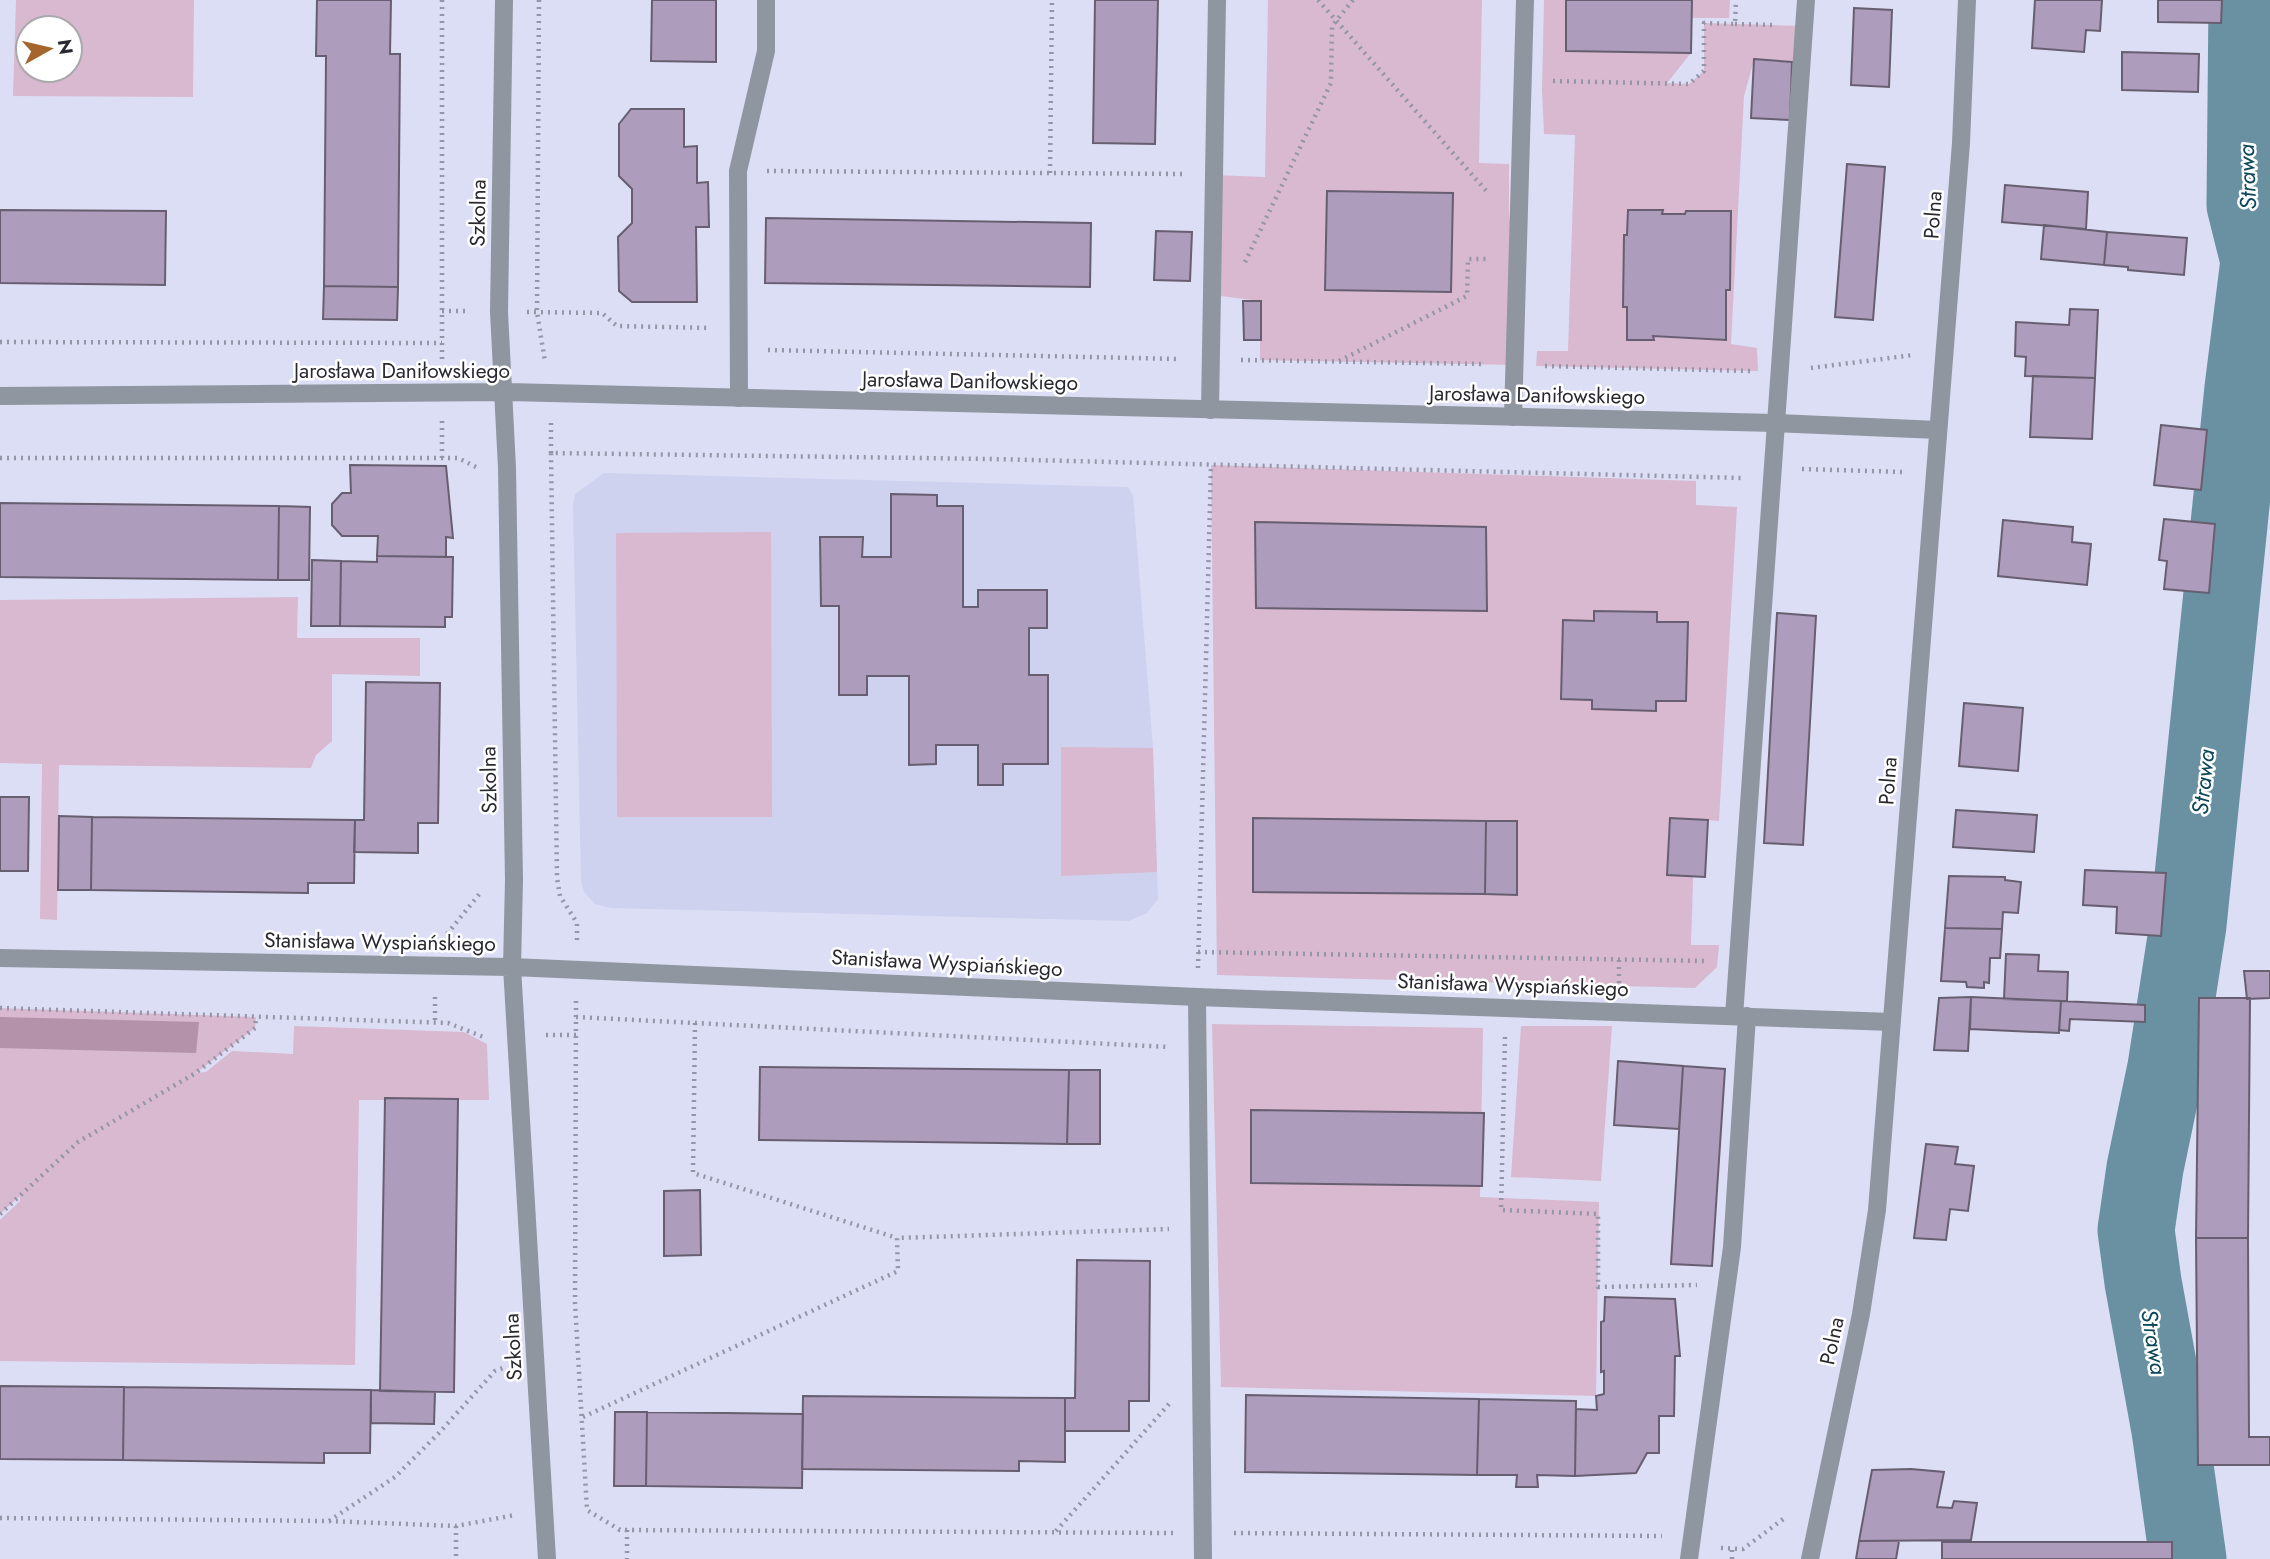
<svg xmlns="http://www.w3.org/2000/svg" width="2270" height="1559" viewBox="0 0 2270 1559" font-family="Jost,sans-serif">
<rect width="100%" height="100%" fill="#dcdef5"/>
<!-- built -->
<path fill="#cfd2ef" d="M 604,473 L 1128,487 L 1133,495 L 1153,748 L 1158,899 L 1147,913 L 1129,921 L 610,908 L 595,904 L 584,892 L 581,881 L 573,506 L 575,494 Z"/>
<!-- green -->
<path fill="#d8b9cf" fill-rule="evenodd" d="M 16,0 L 194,0 L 193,97 L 13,96 ZM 28,28 L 70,28 L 70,70 L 28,70 Z
M 1268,0 L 1482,0 L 1479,163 L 1509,164 L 1509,216 L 1518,260 L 1515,365 L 1260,360 L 1260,301 L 1213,295 L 1214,175 L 1265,177 Z
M 1544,0 L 1730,0 L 1729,18 L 1691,18 L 1691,53 L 1667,83 L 1689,84 L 1704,71 L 1704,23 L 1804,26 L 1802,62 L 1754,60 L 1744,96 L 1731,344 L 1757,348 L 1758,371 L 1536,366 L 1537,351 L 1568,351 L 1575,135 L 1544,134 L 1542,90 Z
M 1211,465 L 1696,481 L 1696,505 L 1737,507 L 1719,821 L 1695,819 L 1691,945 L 1719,945 L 1717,967 L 1695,988 L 1217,975 Z
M 771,532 L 772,817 L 617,817 L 616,533 Z
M 298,597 L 297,638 L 420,638 L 420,676 L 332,674 L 332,741 L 316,755 L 311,768 L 59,765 L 57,920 L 40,919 L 42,764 L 0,763 L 0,600 Z
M 1061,747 L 1153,748 L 1157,872 L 1061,876 Z
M 0,1008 L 256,1017 L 255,1028 L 196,1073 L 206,1072 L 232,1051 L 293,1054 L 294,1026 L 464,1032 L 487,1044 L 489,1100 L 359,1100 L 355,1365 L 0,1361 L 0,1220 L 20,1201 L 20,1196 L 0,1214 Z
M 1212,1024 L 1483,1028 L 1480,1197 L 1599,1202 L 1596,1396 L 1221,1387 Z
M 1521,1026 L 1612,1026 L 1601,1181 L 1511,1177 Z"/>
<!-- forest -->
<path fill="#b493aa" d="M 0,1017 L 199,1022 L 196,1053 L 0,1048 Z"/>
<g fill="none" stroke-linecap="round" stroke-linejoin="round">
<!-- river -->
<path stroke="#6991a1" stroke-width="77" d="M 2188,1559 L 2170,1430 L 2143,1282 L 2136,1230 L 2145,1168 L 2166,1067 L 2188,925 L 2243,388 L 2259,261 L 2245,205 L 2247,0"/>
</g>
<!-- building -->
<path fill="#ad9cbc" stroke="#685e71" stroke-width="2" d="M 317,0 L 391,0 L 390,54 L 400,54 L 398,287 L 324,286 L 326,56 L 316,56 Z
M 652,0 L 716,0 L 716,62 L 651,61 Z
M 1095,0 L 1158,0 L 1155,144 L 1093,143 Z
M 1566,0 L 1692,0 L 1691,53 L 1566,51 Z
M 2035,0 L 2102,0 L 2100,31 L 2086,30 L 2084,52 L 2032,48 Z
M 2158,0 L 2222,0 L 2221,23 L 2158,22 Z
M 1854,8 L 1892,10 L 1889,87 L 1851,85 Z
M 2122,52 L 2199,54 L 2198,92 L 2122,90 Z
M 1754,59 L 1792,62 L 1790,120 L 1751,118 Z
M 631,109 L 684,109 L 684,147 L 697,146 L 697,183 L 708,182 L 709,227 L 696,227 L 697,302 L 632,302 L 619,291 L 618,237 L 632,223 L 632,189 L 619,176 L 619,124 Z
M 1847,164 L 1885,167 L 1873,320 L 1835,317 Z
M 2005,185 L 2088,192 L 2086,229 L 2002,222 Z
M 1327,191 L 1453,193 L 1451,292 L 1325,290 Z
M 0,210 L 166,211 L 165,285 L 0,283 Z
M 1628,210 L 1663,210 L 1662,214 L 1685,214 L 1686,211 L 1731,211 L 1730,290 L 1726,290 L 1726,340 L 1653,336 L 1654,340 L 1627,340 L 1627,307 L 1623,307 L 1624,235 L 1627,235 Z
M 766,218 L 1091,223 L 1090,287 L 765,283 Z
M 2044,225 L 2107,232 L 2104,265 L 2041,259 Z
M 1156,231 L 1192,232 L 1190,281 L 1154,280 Z
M 2107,232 L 2187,238 L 2184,275 L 2128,270 L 2128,267 L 2104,265 Z
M 324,286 L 398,287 L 397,320 L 323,319 Z
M 1243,301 L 1261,301 L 1261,340 L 1244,340 Z
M 2070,309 L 2098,310 L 2095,378 L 2025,376 L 2026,357 L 2015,356 L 2016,322 L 2069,325 Z
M 2033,376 L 2095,378 L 2092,439 L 2030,437 Z
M 2161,425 L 2207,430 L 2201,490 L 2154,485 Z
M 350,465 L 446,466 L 453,538 L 446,537 L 446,557 L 377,556 L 378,536 L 342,536 L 332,525 L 332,504 L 342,493 L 351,493 Z
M 891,494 L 937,495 L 937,506 L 963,506 L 963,607 L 978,607 L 978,590 L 1047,590 L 1047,628 L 1029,628 L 1029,675 L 1048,675 L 1048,764 L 1003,764 L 1003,785 L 978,785 L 978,745 L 936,745 L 936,764 L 909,765 L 909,676 L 867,676 L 867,695 L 839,695 L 839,606 L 821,606 L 820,537 L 863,537 L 862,557 L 891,557 Z
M 0,503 L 279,506 L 278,580 L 0,577 Z
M 279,506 L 310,507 L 309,580 L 278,580 Z
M 2164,519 L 2215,524 L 2209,593 L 2164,589 L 2167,561 L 2159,560 Z
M 2003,520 L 2073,527 L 2072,542 L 2091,544 L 2087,585 L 1998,576 Z
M 1255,522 L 1486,527 L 1487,611 L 1256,608 Z
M 377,556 L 453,557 L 452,617 L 445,617 L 445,627 L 340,626 L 341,561 L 377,562 Z
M 312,560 L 341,561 L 340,626 L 311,626 Z
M 1594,611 L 1657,612 L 1657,622 L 1688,622 L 1686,701 L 1656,701 L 1656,711 L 1592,709 L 1592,700 L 1561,699 L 1563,620 L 1594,621 Z
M 1777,613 L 1816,616 L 1803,845 L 1764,843 Z
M 366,682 L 440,683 L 438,823 L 418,823 L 418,853 L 354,852 L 355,820 L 364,820 Z
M 1964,703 L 2023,708 L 2018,771 L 1959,766 Z
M 0,797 L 29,797 L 28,871 L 0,871 Z
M 1956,810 L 2037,815 L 2034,852 L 1953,847 Z
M 59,816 L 92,817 L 91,890 L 58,890 Z
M 92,817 L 355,820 L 354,883 L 308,883 L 308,893 L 91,890 Z
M 1253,818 L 1486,821 L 1485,894 L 1253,892 Z
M 1670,818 L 1708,820 L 1705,877 L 1667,875 Z
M 1486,821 L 1517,821 L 1517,895 L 1485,894 Z
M 2085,870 L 2166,873 L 2161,936 L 2116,933 L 2117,907 L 2083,905 Z
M 1949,876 L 2005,877 L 2005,880 L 2021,882 L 2018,913 L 2003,912 L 2002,929 L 1945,928 Z
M 1945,928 L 2002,929 L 2000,958 L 1990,958 L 1989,983 L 1984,982 L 1984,988 L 1967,987 L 1966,982 L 1941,981 Z
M 2006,954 L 2039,955 L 2038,971 L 2068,972 L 2067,1001 L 2004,999 Z
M 2244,971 L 2270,971 L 2270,998 L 2247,999 Z
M 1971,997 L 1968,1051 L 1934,1050 L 1939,998 Z
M 1971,997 L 2061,1001 L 2059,1033 L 1970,1029 Z
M 2199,998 L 2250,998 L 2248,1238 L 2196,1238 Z
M 2061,1001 L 2145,1005 L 2145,1022 L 2070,1019 L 2069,1031 L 2059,1030 Z
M 1618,1061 L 1683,1066 L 1679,1129 L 1614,1125 Z
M 1683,1066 L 1725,1069 L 1712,1266 L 1671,1264 Z
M 760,1067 L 1069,1070 L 1067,1144 L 759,1140 Z
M 1069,1070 L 1100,1070 L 1100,1144 L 1067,1144 Z
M 385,1098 L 458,1099 L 454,1392 L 380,1391 Z
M 1251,1110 L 1484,1113 L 1482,1186 L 1251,1183 Z
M 1926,1144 L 1958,1147 L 1955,1164 L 1974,1166 L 1968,1211 L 1950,1209 L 1946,1240 L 1914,1238 Z
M 700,1190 L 701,1255 L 664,1256 L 664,1191 Z
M 2196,1238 L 2248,1238 L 2249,1437 L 2270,1437 L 2270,1465 L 2198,1465 Z
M 1077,1260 L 1150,1261 L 1149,1401 L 1129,1401 L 1129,1431 L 1065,1431 L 1065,1398 L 1075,1398 Z
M 1605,1297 L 1675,1299 L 1680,1356 L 1675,1356 L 1674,1416 L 1659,1416 L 1659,1453 L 1647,1453 L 1636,1473 L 1575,1476 L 1576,1409 L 1597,1410 L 1596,1396 L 1604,1394 L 1604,1371 L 1601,1372 L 1601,1322 L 1604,1321 Z
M 0,1386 L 124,1387 L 123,1460 L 0,1459 Z
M 124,1387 L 371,1390 L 370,1453 L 324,1453 L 324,1463 L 123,1460 Z
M 371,1390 L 435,1392 L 434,1424 L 371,1423 Z
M 1246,1395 L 1479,1399 L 1477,1475 L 1245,1472 Z
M 803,1396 L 1065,1398 L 1065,1462 L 1019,1461 L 1019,1471 L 802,1469 Z
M 1479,1399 L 1576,1401 L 1575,1476 L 1537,1475 L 1538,1487 L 1516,1487 L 1517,1475 L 1477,1475 Z
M 615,1412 L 647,1412 L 646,1486 L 614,1486 Z
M 647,1412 L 803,1414 L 802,1488 L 646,1486 Z
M 1911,1469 L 1944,1472 L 1937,1507 L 1952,1508 L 1954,1501 L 1977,1503 L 1971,1540 L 1859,1541 L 1872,1470 Z
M 1859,1541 L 1899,1541 L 1896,1559 L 1856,1559 Z
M 1942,1542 L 2172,1542 L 2172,1559 L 1942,1559 Z"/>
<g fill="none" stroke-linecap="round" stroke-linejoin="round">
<!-- path -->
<path stroke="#9495a7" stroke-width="4.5" stroke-dasharray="2 5" stroke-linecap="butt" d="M 442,0 L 442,363
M 539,0 L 537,312 L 545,362
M 1318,0 L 1489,194
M 1735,24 L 1773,25
M 1553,81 L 1689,84 L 1704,71 L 1704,23 L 1735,24 L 1736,0
M 767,171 L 1185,174
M 1050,173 L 1052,0
M 1245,262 L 1331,83 L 1332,26 L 1353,0
M 442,311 L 470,311
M 527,312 L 602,313 L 617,326 L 710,328
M 0,342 L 442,343
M 768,350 L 1179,359
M 1241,360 L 1484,364
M 1339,361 L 1467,296 L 1468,259 L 1489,259
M 1545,366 L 1750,371
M 1811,368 L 1913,355
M 551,453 L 551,423
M 0,458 L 458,458 L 476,467
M 442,458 L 442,421
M 1802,469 L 1903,472
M 447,934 L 481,892
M 577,940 L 577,923 L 560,896 L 557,878 L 551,453 L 991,459 L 1743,478
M 1198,952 L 1708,961
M 1619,960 L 1619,984
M 1198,968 L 1211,465
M 435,997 L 435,1023
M 576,1001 L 575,1303 L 587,1510 L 620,1530 L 1173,1533
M 0,1008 L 448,1023 L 486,1038
M 576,1017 L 1169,1047
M 695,1023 L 693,1173 L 897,1238
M 546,1035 L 577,1035
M 1505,1037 L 1501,1210 L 1598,1214 L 1598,1287 L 1697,1285
M 0,1214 L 78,1142 L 194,1074 L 255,1028 L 256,1017
M 583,1417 L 898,1271 L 897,1238 L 1169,1229
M 0,1518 L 328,1521 L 456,1526 L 515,1515
M 329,1521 L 395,1477 L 438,1434 L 495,1371 L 505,1367
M 456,1526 L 456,1559
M 627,1530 L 627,1559
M 1056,1531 L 1169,1404
M 1234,1533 L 1662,1536
M 1721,1548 L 1743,1549 L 1786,1517
M 1732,1559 L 1732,1548"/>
<!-- lane -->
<path stroke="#90969f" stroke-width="18" d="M 739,398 L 738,171 L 766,51 L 766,0
M 1210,410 L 1217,0
M 1513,417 L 1525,0
M 1197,997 L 1203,1559
M 1734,1016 L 1806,0
M 1689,1559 L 1732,1247 L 1747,1016"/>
<!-- street -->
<path stroke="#90969f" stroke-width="18" d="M 504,0 L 499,312 L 507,468 L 514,880 L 512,967 L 547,1559
M 0,396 L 503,392 L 1775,423 L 1938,430
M 0,958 L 512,967 L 1197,997 L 1892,1022
M 1810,1559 L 1861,1314 L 1877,1210 L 1961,143 L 1967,0"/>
</g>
<g text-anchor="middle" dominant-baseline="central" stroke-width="5" stroke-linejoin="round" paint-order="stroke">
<!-- street labels -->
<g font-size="21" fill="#292932" stroke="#fff">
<text transform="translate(478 213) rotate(-89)">Szkolna</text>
<text transform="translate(1933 215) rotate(-86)">Polna</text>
<text x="402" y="371">Jarosława Daniłowskiego</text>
<text transform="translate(970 381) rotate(1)">Jarosława Daniłowskiego</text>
<text transform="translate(1537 395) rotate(1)">Jarosława Daniłowskiego</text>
<text transform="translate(489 780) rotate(-91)">Szkolna</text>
<text transform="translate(1888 781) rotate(-86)">Polna</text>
<text transform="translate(380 942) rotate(1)">Stanisława Wyspiańskiego</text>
<text transform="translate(947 963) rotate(3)">Stanisława Wyspiańskiego</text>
<text transform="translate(1513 985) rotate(2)">Stanisława Wyspiańskiego</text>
<text transform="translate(1832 1341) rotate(-78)">Polna</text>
<text transform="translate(513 1347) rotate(-93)">Szkolna</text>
</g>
<!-- water labels -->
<g font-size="23" font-style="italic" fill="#0d475a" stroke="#fff">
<text transform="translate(2247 177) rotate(-92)">Strawa</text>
<text transform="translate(2203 782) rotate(-84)">Strawa</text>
<text transform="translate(2154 1342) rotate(81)">Strawa</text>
</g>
</g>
<!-- north arrow -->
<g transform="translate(49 49) rotate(82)"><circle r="33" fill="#ffffff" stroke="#a9a9ad" stroke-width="2"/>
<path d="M0-5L12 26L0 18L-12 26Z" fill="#a4662c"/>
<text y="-10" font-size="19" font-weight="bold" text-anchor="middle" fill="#292932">N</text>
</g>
</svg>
